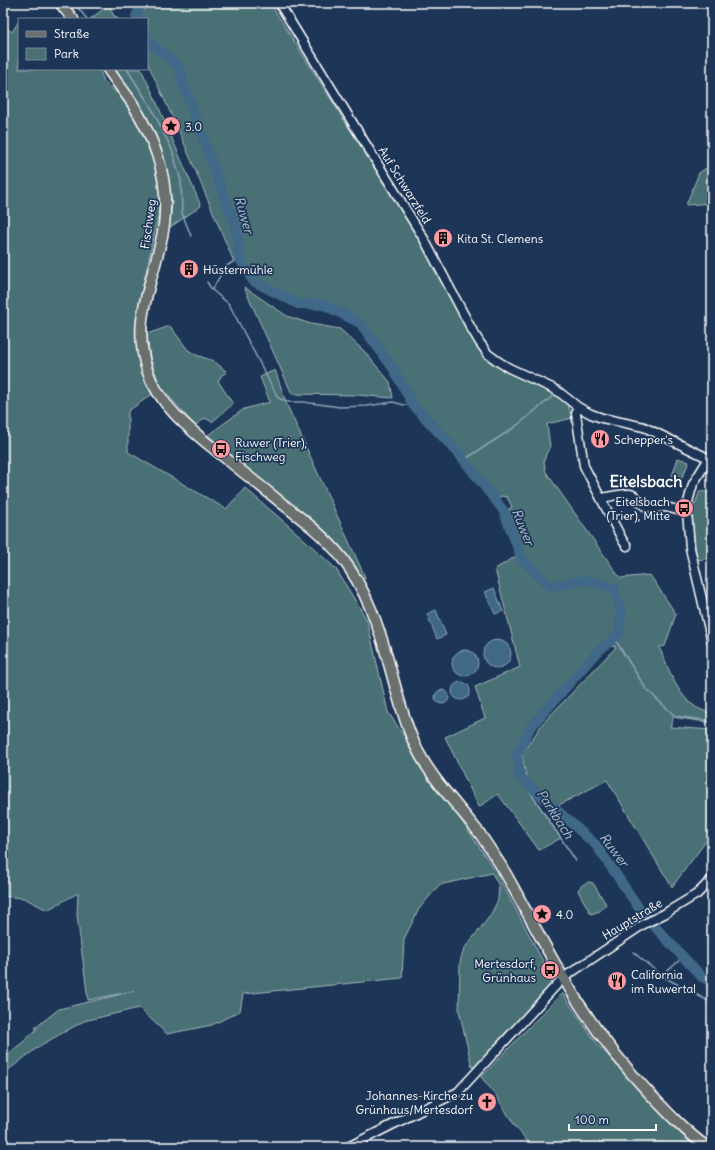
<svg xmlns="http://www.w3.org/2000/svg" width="715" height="1150" viewBox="0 0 715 1150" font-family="Delius,sans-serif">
<rect width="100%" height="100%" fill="#1d3557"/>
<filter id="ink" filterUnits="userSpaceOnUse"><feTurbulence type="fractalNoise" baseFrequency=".025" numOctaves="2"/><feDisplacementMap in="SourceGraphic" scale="8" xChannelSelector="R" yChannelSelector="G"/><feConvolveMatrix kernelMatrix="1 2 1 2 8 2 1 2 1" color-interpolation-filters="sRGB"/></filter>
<g filter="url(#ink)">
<!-- green -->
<path fill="#4a7074" stroke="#a4b8ba" d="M 148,3 L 270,3 L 418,237 L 477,344 L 538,385 L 566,402 L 573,418 L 547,424 L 550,447 L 546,454 L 544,462 L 546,472 L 620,578 L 650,575 L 676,614 L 665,646 L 659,647 C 671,673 680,708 712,713 L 712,723 L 672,717 L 673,720 L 670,727 L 712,730 L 712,833 L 672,887 L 607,780 L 557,806 L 526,777 L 522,754 L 543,723 L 616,647 L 606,645 L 596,653 L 530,728 L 517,755 L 520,777 L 561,838 L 539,850 L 498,794 L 479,807 L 445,737 L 485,718 L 475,687 L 520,667 L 495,569 L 520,554 L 504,512 L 512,507 L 507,497 L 501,496 L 496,501 L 464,460 L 413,405 L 393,368 L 360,323 L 324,305 L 298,304 L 253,281 L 239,259 L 234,262 L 178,129 L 147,62 L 147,19 L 135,19 L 146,9 Z
M 109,5 L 114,16 L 117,17 L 118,19 L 90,19 Z
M 19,21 L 19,69 L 99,69 L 105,83 L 122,97 L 135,115 L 150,145 L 157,171 L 160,195 L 158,217 L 142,291 L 137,322 L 157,391 L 128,411 L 128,452 L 226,509 L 245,488 L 305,540 L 336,569 L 367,620 L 388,712 L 496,872 L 552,978 L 551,986 L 476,1067 L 472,1067 L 459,1010 L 460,962 L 464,949 L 490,916 L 498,900 L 499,886 L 492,873 L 439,885 L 419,909 L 404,939 L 402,978 L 243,994 L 240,1011 L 212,1025 L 167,1034 L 139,1008 L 84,1021 L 41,1045 L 3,1074 L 3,1058 L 23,1042 L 37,1029 L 35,1028 L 59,1009 L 134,991 L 88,1000 L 77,915 L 78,893 L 47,910 L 24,898 L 3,896 L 3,26 L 12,32 Z
M 114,69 L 141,69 L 153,94 L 201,206 L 169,228 L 172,203 L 166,165 L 157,141 L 140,108 L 127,86 Z
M 712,164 L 712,203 L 686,205 L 699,173 Z
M 244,287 L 287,316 L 311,324 L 340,329 L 364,351 L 390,382 L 393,398 L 356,395 L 292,394 Z
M 170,326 L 188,350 L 196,355 L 214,361 L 227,372 L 222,375 L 218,381 L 233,404 L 212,422 L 205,418 L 195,426 L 159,384 L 150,357 L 147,334 Z
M 275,370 L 287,405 L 365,577 L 365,579 L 358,574 L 278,497 L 208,435 L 244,409 L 270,402 L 260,377 Z
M 678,458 L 689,462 L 680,482 L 671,479 Z
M 700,491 L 712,493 L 712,558 L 697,560 L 691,514 Z
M 589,882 L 593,883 L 606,904 L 600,911 L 591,914 L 578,891 C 580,886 583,884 589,882 Z
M 562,993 L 598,1045 L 679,1130 L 697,1147 L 532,1147 L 515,1126 L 495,1094 L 481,1077 Z"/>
<!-- water -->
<path fill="#416889" stroke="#8da4b8" d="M 494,588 L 503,611 L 495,614 L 485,592 Z
M 436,610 L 446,635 L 437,639 L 427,614 Z
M483 654a14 14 0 1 1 28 0a14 14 0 1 1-28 0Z
M452 663a13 13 0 1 1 26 0a13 13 0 1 1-26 0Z
M452 691a9 9 0 1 1 18 0a9 9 0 1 1-18 0Z
M435 697a7 7 0 1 1 14 0a7 7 0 1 1-14 0Z"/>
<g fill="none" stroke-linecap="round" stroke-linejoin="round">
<!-- stream -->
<path stroke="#8da4b8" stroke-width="1.5" d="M 74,3 L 87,19
M 127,69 L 152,109 L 172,150 L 181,181 L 182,213 L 191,236
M 207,282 L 212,290 L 229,304 L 278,398 L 289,402 L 303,402 L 340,407 L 367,406 L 393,402 L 404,405 L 413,405
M 212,290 L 225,267 L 239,258
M 464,460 L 515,427 L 553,396
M 614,638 L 646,689 L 675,716 L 703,720 L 712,721
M 520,777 L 576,861
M 633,952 L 662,976 L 712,1003
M 662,976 L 683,957"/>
<!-- river -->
<path stroke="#416889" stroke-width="10" d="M 137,19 L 136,16 L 142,3
M 147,40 L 179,67 L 184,86 L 237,231 L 239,258 L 253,281 L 298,304 L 324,305 L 360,323 L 393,368 L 413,405 L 458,453 L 503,510 L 522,559 L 550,586 L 587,580 L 614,588 L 621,610 L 620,633 L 596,653 L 530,728 L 517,755 L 520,777 L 596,845 L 639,908 L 656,928 L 702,977 L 712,982"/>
<!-- minor casing -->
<g stroke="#fff" stroke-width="11">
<path id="minor" d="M 279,3 L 424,239 L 471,328 L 480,343 L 488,354 L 499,362 L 509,368 L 552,388 L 559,392 L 578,407 L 591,414 L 602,418 L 644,427 L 712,460
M 578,407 L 576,414 L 584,466 L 623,541 L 627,546
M 709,458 L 693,484 L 688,502 L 687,511 L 690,548 L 712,642
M 602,498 C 609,497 622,493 630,494 C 638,495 639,505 647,507 C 653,510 659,507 665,507 C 673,508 678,512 687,511
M 348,1147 L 458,1092 L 563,978 L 644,924 L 664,914 L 697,894 L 712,879"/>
</g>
<!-- major casing -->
<g stroke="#fff" stroke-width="13">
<path id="major" d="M 60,3 L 73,19
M 108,69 C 116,82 126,93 134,106 C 153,138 167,172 165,210 C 165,230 159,249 154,268 C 144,304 135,332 147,370 C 158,403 187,427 213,448 C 235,466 257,483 279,501 C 301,518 325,536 342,558 C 366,589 379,627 389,664 C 397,692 403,719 415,745 C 430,778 458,805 480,834 C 486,843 492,852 498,861 C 506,873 513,887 520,900 C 534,925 547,950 561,974 C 586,1018 616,1058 650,1094 C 668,1113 686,1132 707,1147"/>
</g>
<!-- minor -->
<use href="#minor" stroke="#1d3557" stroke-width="8"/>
<!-- major -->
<use href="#major" stroke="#6a706d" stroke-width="10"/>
</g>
</g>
<!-- icons -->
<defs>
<g id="sight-disc" transform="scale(1)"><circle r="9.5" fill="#ff9aa2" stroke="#1d3557"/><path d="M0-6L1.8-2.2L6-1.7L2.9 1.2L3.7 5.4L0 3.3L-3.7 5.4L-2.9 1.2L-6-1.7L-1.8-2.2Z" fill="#111"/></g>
<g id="building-disc" transform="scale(1)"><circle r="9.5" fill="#ff9aa2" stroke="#1d3557"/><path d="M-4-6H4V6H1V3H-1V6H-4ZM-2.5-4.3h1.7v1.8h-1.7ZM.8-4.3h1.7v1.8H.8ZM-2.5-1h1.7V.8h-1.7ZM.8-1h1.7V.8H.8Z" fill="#111"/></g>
<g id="restaurant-disc" transform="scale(1)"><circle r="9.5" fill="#ff9aa2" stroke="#1d3557"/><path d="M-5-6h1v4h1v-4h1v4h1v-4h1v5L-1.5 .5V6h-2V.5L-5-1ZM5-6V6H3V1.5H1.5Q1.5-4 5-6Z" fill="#111"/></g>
<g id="bus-disc" transform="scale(1)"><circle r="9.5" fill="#ff9aa2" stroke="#1d3557"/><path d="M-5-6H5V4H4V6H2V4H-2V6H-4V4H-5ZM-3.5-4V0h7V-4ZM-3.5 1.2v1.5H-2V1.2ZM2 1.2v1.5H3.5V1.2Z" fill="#111"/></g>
<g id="church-disc" transform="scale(1)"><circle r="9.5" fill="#ff9aa2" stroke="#1d3557"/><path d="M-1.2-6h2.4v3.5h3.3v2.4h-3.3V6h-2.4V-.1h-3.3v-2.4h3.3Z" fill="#111"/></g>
</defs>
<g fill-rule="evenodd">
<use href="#sight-disc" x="171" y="126"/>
<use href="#building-disc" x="443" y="238"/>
<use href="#building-disc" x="189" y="269"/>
<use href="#restaurant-disc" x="600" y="439"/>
<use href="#bus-disc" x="221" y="449"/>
<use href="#bus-disc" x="684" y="508"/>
<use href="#sight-disc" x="542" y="914"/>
<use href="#bus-disc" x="550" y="970"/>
<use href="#restaurant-disc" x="617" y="981"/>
<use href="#church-disc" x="487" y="1102"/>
</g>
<g text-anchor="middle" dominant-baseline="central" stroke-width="3.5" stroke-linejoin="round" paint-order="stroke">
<!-- poi labels -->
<g font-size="12" fill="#fff" stroke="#1d3557" text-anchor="start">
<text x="185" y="126">3.0</text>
<text x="457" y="238">Kita St. Clemens</text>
<text x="203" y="269">Hüstermühle</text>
<text x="614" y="439">Schepper's</text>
<text x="235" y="442">Ruwer (Trier),<tspan x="235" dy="14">Fischweg</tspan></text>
<text x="670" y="501" text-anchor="end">Eitelsbach<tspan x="670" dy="14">(Trier), Mitte</tspan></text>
<text x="556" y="914">4.0</text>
<text x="536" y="963" text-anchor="end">Mertesdorf,<tspan x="536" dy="14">Grünhaus</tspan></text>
<text x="631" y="974">California<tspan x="631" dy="14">im Ruwertal</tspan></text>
<text x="473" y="1095" text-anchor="end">Johannes-Kirche zu<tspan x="473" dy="14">Grünhaus/Mertesdorf</tspan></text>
</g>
<!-- street labels -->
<g font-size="12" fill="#fff" stroke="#1d3557">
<text transform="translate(405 185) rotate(58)">Auf Schwarzfeld</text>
<text transform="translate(148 224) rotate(-82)">Fischweg</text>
<text transform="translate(632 919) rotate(-31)">Hauptstraße</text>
</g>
<!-- water labels -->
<g font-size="13" font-style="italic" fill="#b3c3d0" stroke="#1d3557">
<text transform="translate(244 215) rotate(74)">Ruwer</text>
<text transform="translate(523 527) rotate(68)">Ruwer</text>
<text transform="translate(555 814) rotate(57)">Parkbach</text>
<text transform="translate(614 850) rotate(53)">Ruwer</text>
</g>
<!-- district labels -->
<g font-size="16" font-weight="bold" fill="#fff" stroke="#1d3557">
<text x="646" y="481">Eitelsbach</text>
</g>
</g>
<!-- margin -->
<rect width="715" height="1150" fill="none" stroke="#1d3557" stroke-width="16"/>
<rect x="8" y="8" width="699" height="1134" fill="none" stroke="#fff" stroke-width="1.5" filter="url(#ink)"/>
<!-- legend -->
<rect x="18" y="18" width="130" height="52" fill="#1d3557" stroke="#77869a"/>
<rect x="26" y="31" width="20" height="6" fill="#6a706d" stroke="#77869a"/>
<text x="54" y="38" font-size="12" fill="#ffffff">Straße</text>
<rect x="26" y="48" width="20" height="12" fill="#4a7074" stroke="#77869a"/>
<text x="54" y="58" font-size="12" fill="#ffffff">Park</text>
<!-- scale -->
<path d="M569 1124v6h87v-6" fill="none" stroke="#ffffff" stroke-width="2"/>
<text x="575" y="1124" font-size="12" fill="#ffffff" stroke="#1d3557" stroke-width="3" paint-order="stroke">100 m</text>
</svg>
